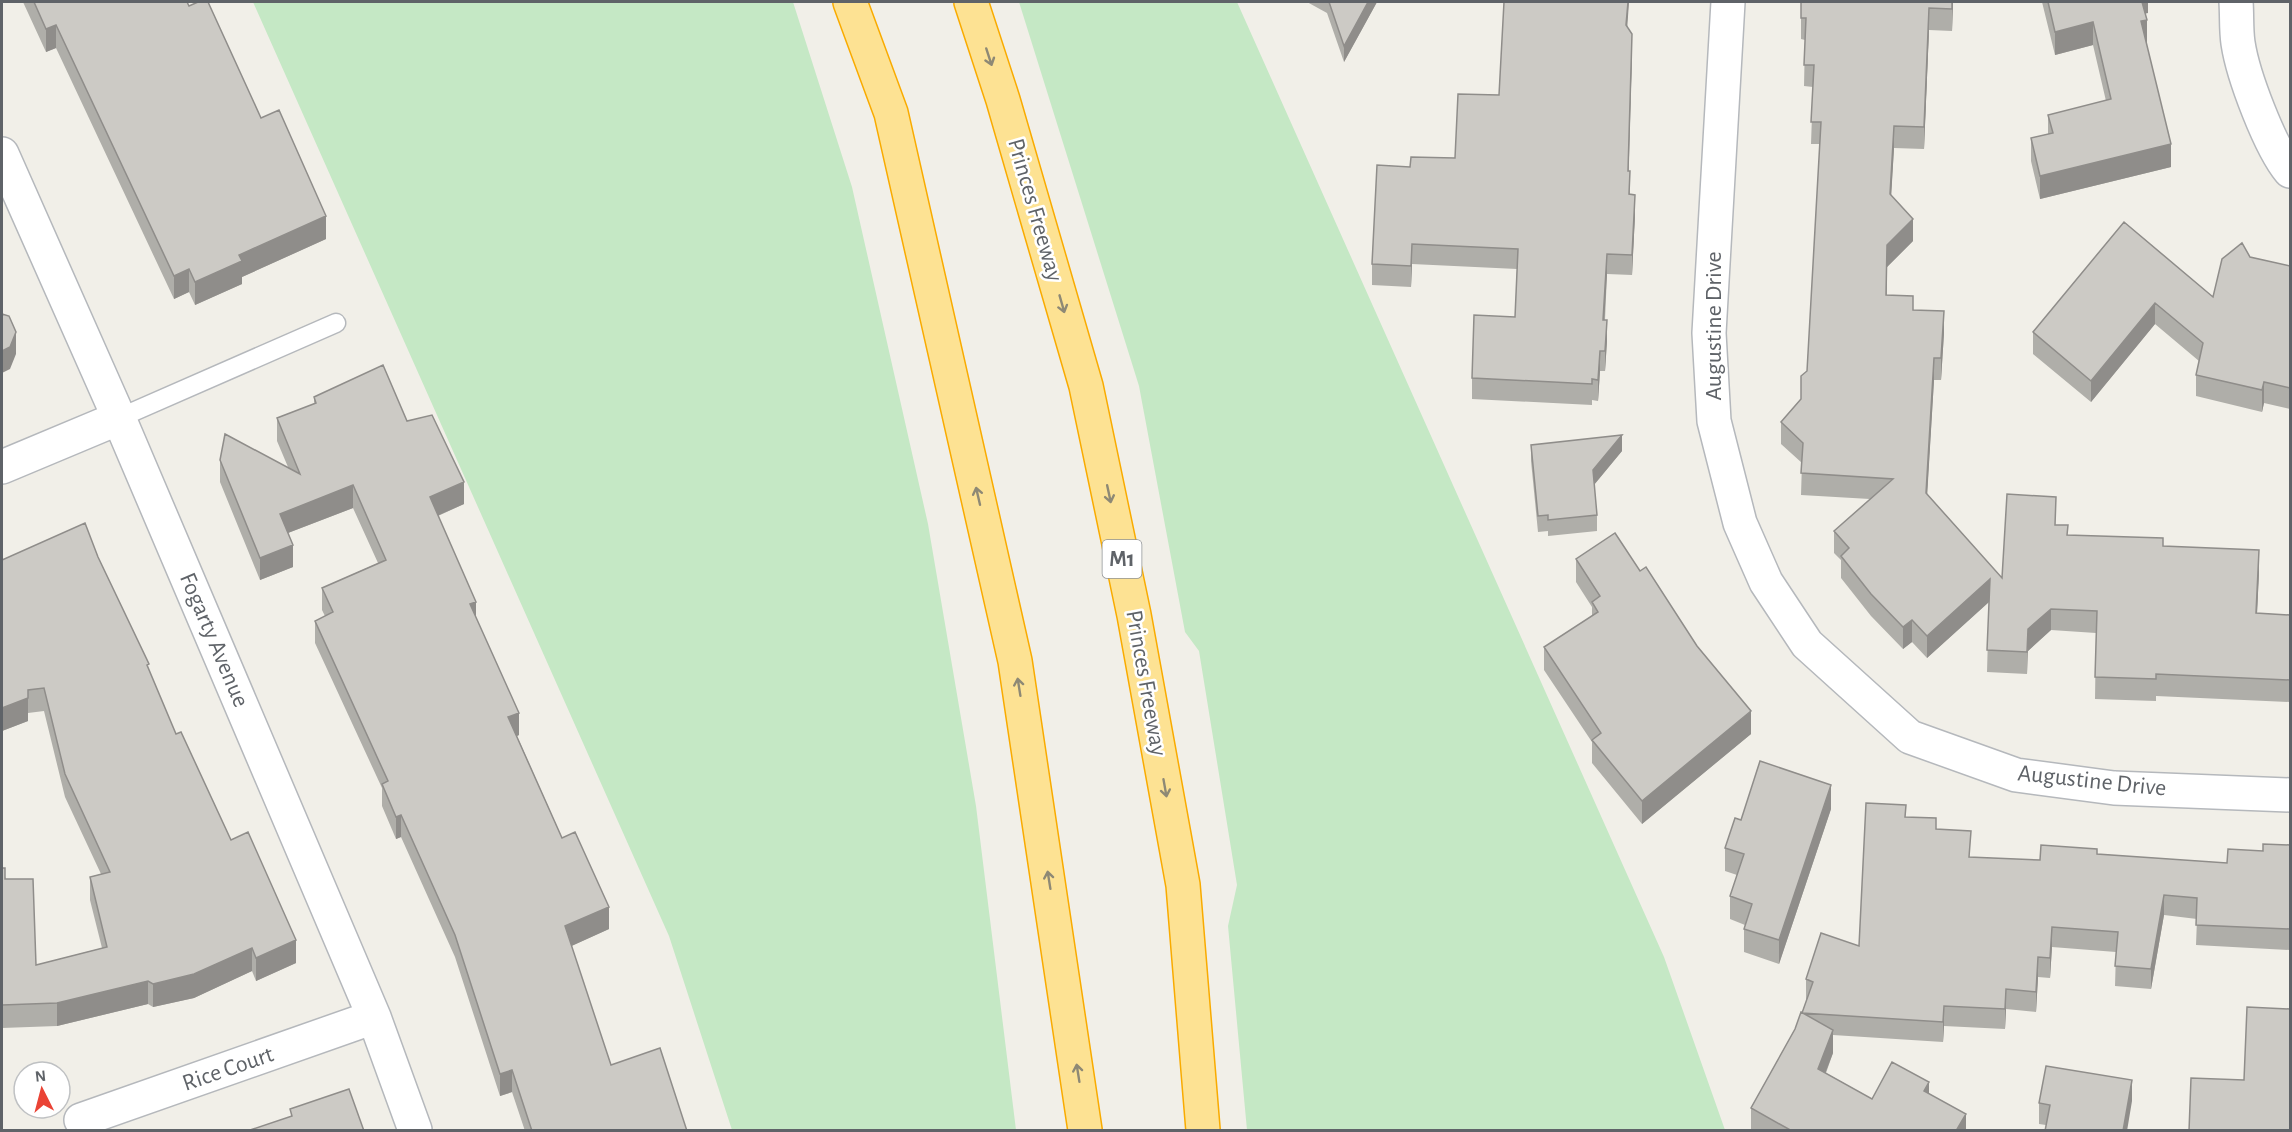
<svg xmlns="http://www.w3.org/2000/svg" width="2292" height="1132" viewBox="0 0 2292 1132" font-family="'Alegreya Sans',sans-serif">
<rect width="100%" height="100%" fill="#f1efe8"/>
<!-- green -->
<path fill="#c5e8c5" d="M 253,2 L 793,2 L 852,187 L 928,524 L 976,806 L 1016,1130 L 732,1130 L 669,936 Z
M 1019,2 L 1237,2 L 1664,957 L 1725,1130 L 1247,1130 L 1228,926 L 1237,885 L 1199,651 L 1185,632 L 1139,386 Z"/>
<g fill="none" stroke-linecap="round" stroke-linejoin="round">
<!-- service casing -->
<g stroke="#b5b8bc" stroke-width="21">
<path id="service" d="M 119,418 L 336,323"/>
</g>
<!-- minor casing -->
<g stroke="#b5b8bc" stroke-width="36">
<path id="minor" d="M 1728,2 L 1709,333 L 1714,421 L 1740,523 L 1766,582 L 1807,644 L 1910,737 L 2016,775 L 2114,788 L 2290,795
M 2236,2 C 2237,15 2236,30 2238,43 C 2243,76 2270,147 2290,171
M 2,154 L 119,418 L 374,1017 L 415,1130
M 2,467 L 119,418
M 81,1120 L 374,1017"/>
</g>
<!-- motorway casing -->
<g stroke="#f9ab00" stroke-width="36">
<path id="motorway" d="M 850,2 L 891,113 L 1015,661 L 1085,1130
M 971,2 L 1003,100 L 1086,386 L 1134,615 L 1183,885 L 1203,1130"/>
</g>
<!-- service -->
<use href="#service" stroke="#fff" stroke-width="18"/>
<!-- minor -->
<use href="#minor" stroke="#fff" stroke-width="33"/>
<!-- motorway -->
<use href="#motorway" stroke="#fde293" stroke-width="33"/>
</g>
<!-- wall -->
<path fill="#afaea9" d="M 23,2 L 187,2 L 261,118 L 326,239 L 242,277 L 242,284 L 195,305 L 189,292 L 174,299 L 56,48 L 46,52 Z
M 1307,2 L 1377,2 L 1344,62 L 1327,13 Z
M 1801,2 L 1953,2 L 1952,31 L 1929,30 L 1924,149 L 1894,148 L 1891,195 L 1913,241 L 1887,267 L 1887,295 L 1913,310 L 1944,333 L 1941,380 L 1934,380 L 1927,494 L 2002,578 L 2056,525 L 2068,535 L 2163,546 L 2259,572 L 2257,613 L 2290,615 L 2290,702 L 2156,696 L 2156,701 L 2095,699 L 2096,633 L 2051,630 L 2028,651 L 2027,674 L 1987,672 L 1989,602 L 1927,658 L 1912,642 L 1903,649 L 1871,616 L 1841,578 L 1841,560 L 1834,553 L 1834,531 L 1870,499 L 1801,495 L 1802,463 L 1781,444 L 1781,422 L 1801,399 L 1807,371 L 1820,144 L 1811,144 L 1813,87 L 1804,86 L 1805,40 L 1801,39 Z
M 2042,2 L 2148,2 L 2148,13 L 2145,13 L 2147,43 L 2146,43 L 2171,167 L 2040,199 L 2031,161 L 2031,138 L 2048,134 L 2048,115 L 2106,101 L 2093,45 L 2055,55 Z
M 1627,26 L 1632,54 L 1628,171 L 1630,194 L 1635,215 L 1632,275 L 1607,274 L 1605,320 L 1607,341 L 1605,371 L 1600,371 L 1598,401 L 1592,400 L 1592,405 L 1472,399 L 1472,378 L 1515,317 L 1517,269 L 1412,264 L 1411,287 L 1372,285 L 1372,264 L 1410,167 L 1455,158 L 1499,95 Z
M 2124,222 L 2213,297 L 2250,257 L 2290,266 L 2290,409 L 2264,403 L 2262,412 L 2196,396 L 2196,375 L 2199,361 L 2155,324 L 2091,402 L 2033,354 L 2033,332 Z
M 314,397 L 407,421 L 464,504 L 438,516 L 519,735 L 517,736 L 562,838 L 609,929 L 571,946 L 611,1065 L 687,1131 L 525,1131 L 512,1092 L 500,1096 L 455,957 L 401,837 L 396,839 L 382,806 L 382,788 L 315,643 L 315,621 L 325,616 L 322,610 L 322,588 L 378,563 L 353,508 L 288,533 L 293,567 L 260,580 L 220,482 L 220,460 L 288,467 L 277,441 L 277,418 L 314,404 Z
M 1531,445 L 1622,451 L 1594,485 L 1597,515 L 1597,531 L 1548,536 L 1548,531 L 1538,532 L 1531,461 Z
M 98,557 L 176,734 L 231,840 L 296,963 L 256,981 L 252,971 L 194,998 L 153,1007 L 148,1004 L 57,1026 L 2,1028 L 2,868 L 36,965 L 102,948 L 90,900 L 90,877 L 101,874 L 65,797 L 44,711 L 28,713 L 28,721 L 2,731 L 2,560 Z
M 1576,559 L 1640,571 L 1751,734 L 1642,824 L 1592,763 L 1592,742 L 1544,670 L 1544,647 L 1592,616 L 1592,607 L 1576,582 Z
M 1831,809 L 1779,964 L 1744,952 L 1744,929 L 1745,925 L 1730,919 L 1730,896 L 1737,875 L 1725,871 L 1725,848 L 1741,820 Z
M 1906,817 L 1936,829 L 1970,857 L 2040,860 L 2097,854 L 2227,863 L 2263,851 L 2290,845 L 2290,950 L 2196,945 L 2197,919 L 2164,915 L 2151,989 L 2115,986 L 2116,952 L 2052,947 L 2050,978 L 2038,977 L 2036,1012 L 2006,1009 L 2005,1029 L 1944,1026 L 1943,1042 L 1833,1035 L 1833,1053 L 1826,1073 L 1872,1099 L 1929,1093 L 1966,1131 L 1751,1131 L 1751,1108 L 1795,1029 L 1802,1013 L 1807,999 L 1806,999 L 1806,979 L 1859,946 Z
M 2132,1101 L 2046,1125 L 2039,1124 L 2039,1103 Z"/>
<!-- shaded-wall -->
<path fill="#8f8d8a" d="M 1368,2 L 1377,2 L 1344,62 L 1344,46 Z
M 1628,2 L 1629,2 L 1626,45 L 1626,25 Z
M 1952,2 L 1953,2 L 1952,31 Z
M 2140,2 L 2148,2 L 2148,13 L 2140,15 Z
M 1929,8 L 1929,30 L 1924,149 L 1924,127 Z
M 2147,20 L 2147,43 L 2141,44 L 2141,21 Z
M 2093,22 L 2093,45 L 2055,55 L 2055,32 Z
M 56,25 L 56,48 L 46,52 L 46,29 Z
M 1632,34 L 1632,54 L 1628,192 L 1628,171 Z
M 1894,126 L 1894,148 L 1890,216 L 1890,194 Z
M 2171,144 L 2171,167 L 2040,199 L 2040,176 Z
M 1635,195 L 1635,215 L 1632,275 L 1632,255 Z
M 326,216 L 326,239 L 242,277 L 242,284 L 195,305 L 195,282 L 239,255 Z
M 1913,219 L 1913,241 L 1887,267 L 1886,317 L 1887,245 Z
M 1412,244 L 1412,264 L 1411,287 L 1411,266 Z
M 1607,254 L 1607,274 L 1603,340 L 1603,320 Z
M 189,269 L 189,292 L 174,299 L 174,276 Z
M 2155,303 L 2155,324 L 2091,402 L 2091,381 Z
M 1944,311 L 1944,333 L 1941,380 L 1941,358 Z
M 1607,320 L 1607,341 L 1605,371 L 1605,351 Z
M 16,332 L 16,354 L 10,369 L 2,373 L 2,351 Z
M 1600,351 L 1600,371 L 1598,401 L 1598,380 Z
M 1934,358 L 1934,380 L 1926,515 L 1926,493 Z
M 2264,382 L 2264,403 L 2262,412 L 2262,390 Z
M 1622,435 L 1622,451 L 1593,486 L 1593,470 Z
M 464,482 L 464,504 L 430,519 L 430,497 Z
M 353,485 L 353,508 L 280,536 L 280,514 Z
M 293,545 L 293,567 L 260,580 L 260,558 Z
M 2259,550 L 2259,572 L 2256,635 L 2256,613 Z
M 1990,579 L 1990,601 L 1927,658 L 1927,636 Z
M 476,602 L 476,624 L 470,604 Z
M 2051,609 L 2051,630 L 2028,651 L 2027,674 L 2028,629 Z
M 1912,620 L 1912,642 L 1903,649 L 1903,627 Z
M 28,698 L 28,721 L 2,731 L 2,708 Z
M 1751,711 L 1751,734 L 1642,824 L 1642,801 Z
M 519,713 L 519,735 L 508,740 L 508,717 Z
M 1831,785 L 1831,809 L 1779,964 L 1779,940 Z
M 401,815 L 401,837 L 396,839 L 396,817 Z
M 2164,895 L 2164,915 L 2151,989 L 2151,969 Z
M 609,907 L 609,929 L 565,949 L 565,926 Z
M 2052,927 L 2052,947 L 2050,978 L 2050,958 Z
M 296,940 L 296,963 L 256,981 L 256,958 Z
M 252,948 L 252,971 L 194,998 L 153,1007 L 153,984 Z
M 2038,957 L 2038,977 L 2036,1012 L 2036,992 Z
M 148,981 L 148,1004 L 57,1026 L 57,1003 Z
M 2006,989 L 2006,1009 L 2005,1029 L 2005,1009 Z
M 1944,1006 L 1944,1026 L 1943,1042 L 1943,1022 Z
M 1833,1030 L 1833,1053 L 1818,1092 L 1818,1069 Z
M 512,1070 L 512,1092 L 500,1096 L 500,1074 Z
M 2132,1080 L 2132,1101 L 2127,1131 L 2123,1131 Z
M 1929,1082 L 1929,1105 L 1924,1091 Z
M 1966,1114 L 1966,1131 L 1956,1131 Z"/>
<!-- building -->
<path fill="#cccac5" stroke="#8f8d8a" stroke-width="1.5" d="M 34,2 L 187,2 L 189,6 L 198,2 L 208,2 L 261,118 L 279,110 L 326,216 L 239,255 L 242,261 L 195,282 L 189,269 L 174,276 L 56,25 L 46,29 Z
M 1329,2 L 1368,2 L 1344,46 Z
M 1504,2 L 1628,2 L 1626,25 L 1632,34 L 1628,171 L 1630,171 L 1629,194 L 1635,195 L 1632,255 L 1607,254 L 1603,320 L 1607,320 L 1605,351 L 1600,351 L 1598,380 L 1592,379 L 1592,384 L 1472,378 L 1474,315 L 1515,317 L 1518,249 L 1412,244 L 1411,266 L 1372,264 L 1377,165 L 1410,167 L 1411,157 L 1455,158 L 1458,94 L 1499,95 Z
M 1801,2 L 1952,2 L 1952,9 L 1929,8 L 1924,127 L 1894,126 L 1890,194 L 1913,219 L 1887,245 L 1886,295 L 1913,296 L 1913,310 L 1944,311 L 1941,358 L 1934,358 L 1926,493 L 2002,578 L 2007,494 L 2056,497 L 2055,525 L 2068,525 L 2067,535 L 2163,538 L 2163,546 L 2259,550 L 2256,613 L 2290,615 L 2290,680 L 2156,674 L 2156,679 L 2095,677 L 2097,611 L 2051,609 L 2028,629 L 2027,652 L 1987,650 L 1990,579 L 1927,636 L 1912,620 L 1903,627 L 1871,594 L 1841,556 L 1849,548 L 1834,531 L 1893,479 L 1801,473 L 1803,443 L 1781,422 L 1801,399 L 1801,376 L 1807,371 L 1821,122 L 1811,122 L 1814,65 L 1804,65 L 1806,18 L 1801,18 Z
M 2048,2 L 2142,2 L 2147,20 L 2141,21 L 2171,144 L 2040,176 L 2031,138 L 2053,133 L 2048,115 L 2111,99 L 2093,22 L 2055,32 Z
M 2124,222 L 2213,297 L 2222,259 L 2242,243 L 2250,257 L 2290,266 L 2290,388 L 2264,382 L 2262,390 L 2196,375 L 2203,343 L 2155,303 L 2091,381 L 2033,332 Z
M 2,314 L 9,316 L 16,332 L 10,347 L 2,351 Z
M 383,365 L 407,421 L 432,415 L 464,482 L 430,497 L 476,602 L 470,604 L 519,713 L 508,717 L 562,838 L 575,832 L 609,907 L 565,926 L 611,1065 L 660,1048 L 687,1131 L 532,1131 L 512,1070 L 500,1074 L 455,935 L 401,815 L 396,817 L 382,784 L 388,781 L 315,621 L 333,612 L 322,588 L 386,560 L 353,485 L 280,514 L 293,545 L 260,558 L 220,460 L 225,434 L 300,474 L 277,418 L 316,403 L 314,397 Z
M 1622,435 L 1593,470 L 1597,515 L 1548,520 L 1548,515 L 1538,516 L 1531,445 Z
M 85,523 L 98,557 L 149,664 L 147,665 L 176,734 L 181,732 L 231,840 L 248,832 L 296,940 L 256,958 L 252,948 L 194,974 L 153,984 L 148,981 L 57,1003 L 2,1005 L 2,868 L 5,868 L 5,879 L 33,879 L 36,965 L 107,947 L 90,877 L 110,872 L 65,774 L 44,688 L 28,690 L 28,698 L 2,708 L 2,560 Z
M 1615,533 L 1640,571 L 1646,567 L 1697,646 L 1751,711 L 1642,801 L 1592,740 L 1601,733 L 1544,647 L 1598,612 L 1592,602 L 1600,596 L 1576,559 Z
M 1760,761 L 1831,785 L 1779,940 L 1744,929 L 1752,904 L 1730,896 L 1744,854 L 1725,848 L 1735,818 L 1741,820 Z
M 1866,803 L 1906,805 L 1905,817 L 1936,818 L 1936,829 L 1971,831 L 1969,857 L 2040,860 L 2041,845 L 2097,849 L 2097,854 L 2227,863 L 2228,849 L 2263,851 L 2263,844 L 2290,845 L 2290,929 L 2196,925 L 2197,898 L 2164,895 L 2151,969 L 2115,966 L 2118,932 L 2052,927 L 2050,958 L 2038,957 L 2036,992 L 2006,989 L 2005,1009 L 1944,1006 L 1943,1022 L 1802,1013 L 1813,982 L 1806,979 L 1821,933 L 1859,946 Z
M 2247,1007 L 2290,1009 L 2290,1131 L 2189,1131 L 2191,1078 L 2244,1080 Z
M 1801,1012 L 1833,1030 L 1818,1069 L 1872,1099 L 1892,1062 L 1929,1082 L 1924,1091 L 1966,1114 L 1956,1131 L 1792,1131 L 1751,1108 L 1795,1029 Z
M 2046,1066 L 2132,1080 L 2123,1131 L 2045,1131 L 2050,1105 L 2039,1103 Z
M 349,1089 L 364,1131 L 247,1131 L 292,1116 L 290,1109 Z"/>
<!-- one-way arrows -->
<defs><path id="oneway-shaft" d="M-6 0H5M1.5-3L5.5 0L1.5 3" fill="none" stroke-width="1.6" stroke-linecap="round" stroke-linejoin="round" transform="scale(1.5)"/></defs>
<g stroke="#8e8975">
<use href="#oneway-shaft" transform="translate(989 57) rotate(72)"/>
<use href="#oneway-shaft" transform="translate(1062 304) rotate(74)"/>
<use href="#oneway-shaft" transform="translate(1109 494) rotate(78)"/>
<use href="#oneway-shaft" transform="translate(978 496) rotate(-103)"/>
<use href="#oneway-shaft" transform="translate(1019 687) rotate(-99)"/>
<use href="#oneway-shaft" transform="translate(1165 788) rotate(80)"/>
<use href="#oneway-shaft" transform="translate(1049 880) rotate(-99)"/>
<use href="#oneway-shaft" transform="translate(1078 1073) rotate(-99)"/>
</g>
<g text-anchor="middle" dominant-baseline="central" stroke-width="5" stroke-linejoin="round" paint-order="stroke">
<!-- shield labels -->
<rect fill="#fff" stroke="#8f9295" stroke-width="1.5" x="1102.5" y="540" width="39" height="38" rx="4.5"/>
<g font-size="22" font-weight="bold" fill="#5f6368">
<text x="1122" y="559">M1</text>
</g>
<!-- street labels -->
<g font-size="24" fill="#5f6368" stroke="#fff">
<text transform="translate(1035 210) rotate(74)">Princes Freeway</text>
<text transform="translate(1714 326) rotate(-90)">Augustine Drive</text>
<text transform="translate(214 640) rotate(67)">Fogarty Avenue</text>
<text transform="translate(1146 683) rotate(80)">Princes Freeway</text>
<text transform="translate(2092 781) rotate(6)">Augustine Drive</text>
<text transform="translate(228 1069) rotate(-19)">Rice Court</text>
</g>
</g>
<!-- border -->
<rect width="2292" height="1132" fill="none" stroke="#5f6368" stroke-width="6"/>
<!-- north arrow -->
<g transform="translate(42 1090) rotate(354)"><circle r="28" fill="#ffffff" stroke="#bfc1c3" stroke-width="1.5"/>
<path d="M0-4.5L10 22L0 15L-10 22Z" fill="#ea4335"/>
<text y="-9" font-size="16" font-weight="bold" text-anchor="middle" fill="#5f6368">N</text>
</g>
</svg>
